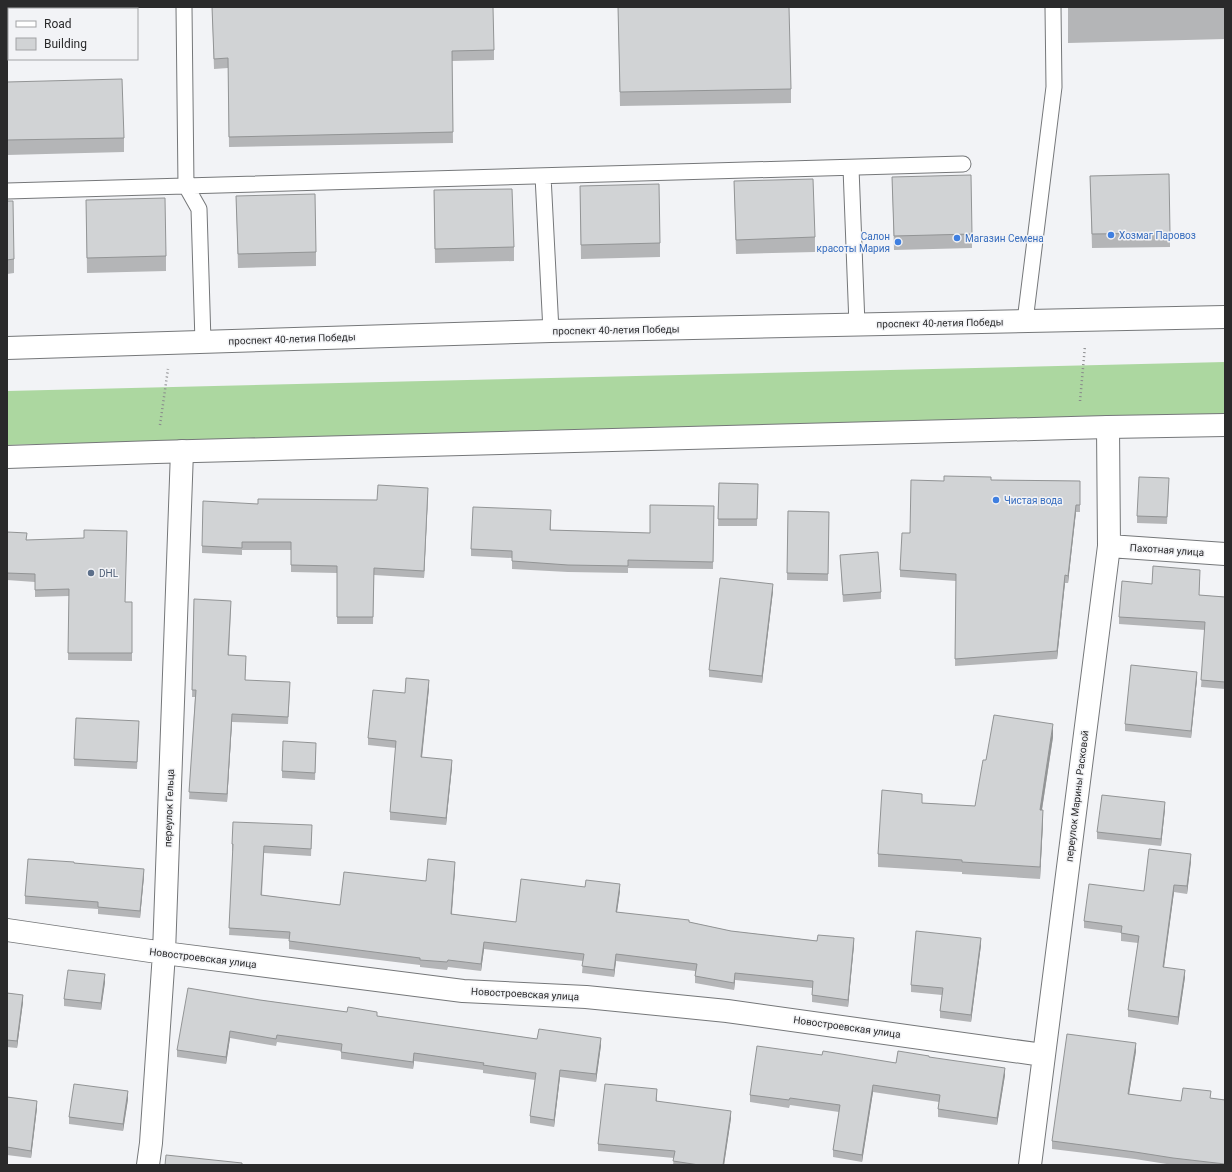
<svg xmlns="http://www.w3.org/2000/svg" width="1232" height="1172" viewBox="0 0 1232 1172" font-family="Roboto,sans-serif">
<rect width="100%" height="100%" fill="#f2f3f6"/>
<!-- grass -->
<path fill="#acd7a0" d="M 1225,362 L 1225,416 L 7,445 L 7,391 Z"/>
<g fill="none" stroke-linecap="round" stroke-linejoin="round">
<!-- service casing -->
<g stroke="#757779" stroke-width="17">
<path id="service" d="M 184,7 L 186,186 L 199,209 L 203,342
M 851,168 L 857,325
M 543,176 L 551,331
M 7,191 L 963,164
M 1025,321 L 1054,87 L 1053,7"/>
</g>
<!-- minor casing -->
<g stroke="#757779" stroke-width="24">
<path id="minor" d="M 1109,546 L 1225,554
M 7,930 L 164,953 L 463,991 L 586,997 L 727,1011 L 1043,1055
M 148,1165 L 151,1143 L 164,953 L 182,451
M 1030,1165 L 1109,546 L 1108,427"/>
</g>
<!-- secondary casing -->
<g stroke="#757779" stroke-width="24">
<path id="secondary" d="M 7,348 L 551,331 L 1225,317
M 7,457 L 156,452 L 1108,427 L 1225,425"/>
</g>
<!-- path -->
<path stroke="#898a8c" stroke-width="2.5" stroke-dasharray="1 3" stroke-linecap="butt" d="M 1080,401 L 1085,346
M 160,425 L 168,369"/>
<!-- service -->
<use href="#service" stroke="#fff" stroke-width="15"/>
<!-- minor -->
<use href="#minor" stroke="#fff" stroke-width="22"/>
<!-- secondary -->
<use href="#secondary" stroke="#fff" stroke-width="22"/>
</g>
<!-- wall -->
<path fill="#b4b5b7" d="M 212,7 L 494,50 L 494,60 L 452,61 L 453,143 L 229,147 L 228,68 L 214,69 Z
M 618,7 L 791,89 L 791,103 L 620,106 Z
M 1068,7 L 1225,7 L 1225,39 L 1068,43 Z
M 7,82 L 124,138 L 124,152 L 7,155 Z
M 1090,176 L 1170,233 L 1170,247 L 1092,248 Z
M 892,177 L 972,234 L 972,248 L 894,250 Z
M 734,181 L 815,237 L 815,252 L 736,254 Z
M 580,186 L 660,243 L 660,257 L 581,259 Z
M 434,190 L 514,247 L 514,261 L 435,263 Z
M 236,196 L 316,252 L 316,266 L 238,268 Z
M 86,200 L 166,256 L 166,271 L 87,273 Z
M 7,201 L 14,259 L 14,273 L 7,274 Z
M 991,480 L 1080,481 L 1080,512 L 1076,512 L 1068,583 L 1065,583 L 1057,659 L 955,666 L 956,581 L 900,577 L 900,570 L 910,533 Z
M 719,483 L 758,484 L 757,526 L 718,526 Z
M 1169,485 L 1167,524 L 1137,523 L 1137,516 Z
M 428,495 L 424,578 L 374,575 L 373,624 L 337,624 L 337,573 L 291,572 L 291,550 L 242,550 L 242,555 L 202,553 L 202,546 L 258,504 L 377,500 Z
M 714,506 L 713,569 L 628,568 L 628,573 L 568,572 L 512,569 L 512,558 L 471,556 L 471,549 L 551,517 L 551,530 L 650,533 Z
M 788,511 L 829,512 L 828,581 L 787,580 Z
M 7,532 L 27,540 L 125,602 L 132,602 L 132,661 L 68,660 L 69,596 L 35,597 L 35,582 L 7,580 Z
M 840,555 L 881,592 L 881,599 L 843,602 Z
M 1200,577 L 1199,595 L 1225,597 L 1225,689 L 1201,687 L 1205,630 L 1119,624 L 1119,617 L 1152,584 Z
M 773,591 L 762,683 L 709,677 L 709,670 Z
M 194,599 L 231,608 L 229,655 L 246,663 L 245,680 L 290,689 L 288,724 L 232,722 L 227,802 L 189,799 L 195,697 L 192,697 Z
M 1197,679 L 1191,738 L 1125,731 L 1125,724 Z
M 429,688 L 422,758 L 452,767 L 446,825 L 390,820 L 390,812 L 396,748 L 368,745 L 368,738 L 405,693 Z
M 139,728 L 137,769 L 74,766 L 74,759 Z
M 1053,737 L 1042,810 L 1043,822 L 1040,879 L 962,874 L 962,872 L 878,867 L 878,854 L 922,803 L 975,806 L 986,760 Z
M 316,750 L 315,780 L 282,778 L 282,771 Z
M 1165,809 L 1161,846 L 1097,839 L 1097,832 Z
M 312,832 L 311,856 L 264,853 L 262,895 L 340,905 L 426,881 L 455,869 L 452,914 L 516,922 L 620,891 L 617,912 L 689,922 L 731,931 L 854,945 L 848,1007 L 812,1002 L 812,988 L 735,980 L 734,990 L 695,983 L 695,971 L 616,961 L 614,977 L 582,973 L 583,961 L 484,949 L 481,971 L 448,967 L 447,970 L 420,967 L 420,965 L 289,949 L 289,939 L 229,935 L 233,851 L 232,851 L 232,844 Z
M 1191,861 L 1187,894 L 1174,892 L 1164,967 L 1185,977 L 1178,1025 L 1128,1017 L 1128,1010 L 1138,943 L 1121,941 L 1121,933 L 1084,928 L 1084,921 L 1144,891 Z
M 74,863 L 144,876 L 140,918 L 98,914 L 98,909 L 25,904 L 25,896 Z
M 981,945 L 971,1022 L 940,1018 L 940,1011 L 942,995 L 911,992 L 911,985 Z
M 105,982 L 101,1010 L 64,1006 L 64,999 Z
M 7,993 L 23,1002 L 17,1048 L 7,1047 Z
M 260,1000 L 377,1016 L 537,1039 L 601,1045 L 596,1082 L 560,1077 L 554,1127 L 530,1123 L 530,1116 L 535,1080 L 483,1073 L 483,1070 L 414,1061 L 413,1069 L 341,1059 L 341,1051 L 277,1042 L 276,1046 L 230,1038 L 226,1064 L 177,1057 L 177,1050 Z
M 1136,1051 L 1129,1094 L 1181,1101 L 1211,1098 L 1225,1100 L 1225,1165 L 1173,1165 L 1135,1159 L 1052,1149 L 1052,1141 Z
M 822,1055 L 896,1063 L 929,1057 L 1005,1075 L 997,1125 L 938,1117 L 938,1109 L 939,1102 L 873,1092 L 862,1162 L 833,1157 L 833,1150 L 839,1112 L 790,1105 L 789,1108 L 750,1102 L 750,1095 Z
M 657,1096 L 657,1101 L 731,1118 L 724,1165 L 673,1165 L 674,1158 L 598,1151 L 598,1144 Z
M 7,1097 L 37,1108 L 31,1158 L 7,1155 Z
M 128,1099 L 123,1131 L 69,1124 L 69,1117 Z"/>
<!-- shaded-wall -->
<path fill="#929495" d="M 428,488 L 428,495 L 424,578 L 424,571 Z
M 1076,505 L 1076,512 L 1068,583 L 1068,576 Z
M 1065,575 L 1065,583 L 1057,659 L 1057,651 Z
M 773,584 L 773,591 L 762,683 L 762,676 Z
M 1197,672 L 1197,679 L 1191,738 L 1191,731 Z
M 429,680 L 429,688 L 421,765 L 421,757 Z
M 232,714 L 232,722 L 227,802 L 227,794 Z
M 1053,724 L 1053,737 L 1040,822 L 1040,810 Z
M 452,760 L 452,767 L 446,825 L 446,818 Z
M 1165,802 L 1165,809 L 1161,846 L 1161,839 Z
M 1043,810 L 1043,822 L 1040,879 L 1040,867 Z
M 1191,854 L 1191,861 L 1187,894 L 1187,886 Z
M 455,862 L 455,869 L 451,922 L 451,914 Z
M 144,869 L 144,876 L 140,918 L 140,911 Z
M 620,884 L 620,891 L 616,919 L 616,912 Z
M 1174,885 L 1174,892 L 1163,974 L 1163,967 Z
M 854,938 L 854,945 L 848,1007 L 848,1000 Z
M 981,938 L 981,945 L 971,1022 L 971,1015 Z
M 484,942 L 484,949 L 481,971 L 481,964 Z
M 616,954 L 616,961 L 614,977 L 614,970 Z
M 1185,970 L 1185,977 L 1178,1025 L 1178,1017 Z
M 735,973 L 735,980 L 734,990 L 734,983 Z
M 105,974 L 105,982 L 101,1010 L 101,1003 Z
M 23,995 L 23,1002 L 17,1048 L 17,1041 Z
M 230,1031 L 230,1038 L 226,1064 L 226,1057 Z
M 601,1038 L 601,1045 L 596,1082 L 596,1074 Z
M 1136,1043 L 1136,1051 L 1128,1101 L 1128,1094 Z
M 414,1053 L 414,1061 L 413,1069 L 413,1062 Z
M 1005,1068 L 1005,1075 L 997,1125 L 997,1118 Z
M 560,1070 L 560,1077 L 554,1127 L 554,1120 Z
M 873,1085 L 873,1092 L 862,1162 L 862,1155 Z
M 128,1091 L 128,1099 L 123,1131 L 123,1124 Z
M 37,1101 L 37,1108 L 31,1158 L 31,1151 Z
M 731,1111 L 731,1118 L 724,1165 L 723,1165 Z"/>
<!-- building -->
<path fill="#d1d3d5" stroke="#929495" d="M 212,7 L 493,7 L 494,50 L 452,51 L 453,132 L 229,137 L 228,58 L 214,59 Z
M 618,7 L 789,7 L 791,89 L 620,92 Z
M 122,79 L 124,138 L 7,140 L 7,82 Z
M 1169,174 L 1170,233 L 1092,234 L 1090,176 Z
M 971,175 L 972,234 L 894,236 L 892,177 Z
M 813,179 L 815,237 L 736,240 L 734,181 Z
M 659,184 L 660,243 L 581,245 L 580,186 Z
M 512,189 L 514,247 L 435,249 L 434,190 Z
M 315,194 L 316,252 L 238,254 L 236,196 Z
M 165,198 L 166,256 L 87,258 L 86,200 Z
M 7,201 L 13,201 L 14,259 L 7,260 Z
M 944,476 L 991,477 L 991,480 L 1080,481 L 1080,505 L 1076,505 L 1068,576 L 1065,575 L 1057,651 L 955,659 L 956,574 L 900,570 L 902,533 L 910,533 L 911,480 L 944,481 Z
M 1139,477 L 1169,478 L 1167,517 L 1137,516 Z
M 719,483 L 758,484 L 757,519 L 718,519 Z
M 378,485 L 428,488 L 424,571 L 374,568 L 373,617 L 337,617 L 337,566 L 291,565 L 291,542 L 242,542 L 242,548 L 202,546 L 203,501 L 258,504 L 258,499 L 377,500 Z
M 650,505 L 714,506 L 713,562 L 628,560 L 628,566 L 568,565 L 512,561 L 512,551 L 471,549 L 473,507 L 551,510 L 550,530 L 650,533 Z
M 788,511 L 829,512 L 828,574 L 787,573 Z
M 84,530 L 127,531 L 125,602 L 132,602 L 132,653 L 68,653 L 69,589 L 35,590 L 35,574 L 7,573 L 7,532 L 27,533 L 26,540 L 84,538 Z
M 878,552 L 881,592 L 843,595 L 840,555 Z
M 1153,566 L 1200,570 L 1199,595 L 1225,597 L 1225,682 L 1201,680 L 1205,622 L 1119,617 L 1122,581 L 1152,584 Z
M 720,578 L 773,584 L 762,676 L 709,670 Z
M 194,599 L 231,601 L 228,655 L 246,656 L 245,680 L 290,682 L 288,717 L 232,714 L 227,794 L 189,792 L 196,690 L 192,690 Z
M 1131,665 L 1197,672 L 1191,731 L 1125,724 Z
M 406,678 L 429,680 L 421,757 L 452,760 L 446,818 L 390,812 L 396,741 L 368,738 L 373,690 L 405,693 Z
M 994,715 L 1053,724 L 1040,810 L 1043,810 L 1040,867 L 962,862 L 962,860 L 878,854 L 882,790 L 922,794 L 922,803 L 975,806 L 983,760 L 986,760 Z
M 76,718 L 139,721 L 137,762 L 74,759 Z
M 283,741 L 316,743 L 315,773 L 282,771 Z
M 1102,795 L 1165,802 L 1161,839 L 1097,832 Z
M 233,822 L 312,825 L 311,849 L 264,846 L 261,895 L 340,905 L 344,872 L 426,881 L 428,859 L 455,862 L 451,914 L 516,922 L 521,879 L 585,887 L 586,880 L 620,884 L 616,912 L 689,920 L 689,922 L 731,931 L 817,941 L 818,935 L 854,938 L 848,1000 L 812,995 L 813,981 L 735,973 L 734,983 L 695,976 L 697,964 L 616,954 L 614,970 L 582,966 L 584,954 L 484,942 L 481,964 L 448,960 L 447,962 L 420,960 L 420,958 L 289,941 L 290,932 L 229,928 L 233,844 L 232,844 Z
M 1149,849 L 1191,854 L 1187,886 L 1174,885 L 1163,967 L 1185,970 L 1178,1017 L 1128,1010 L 1139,936 L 1121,933 L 1122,926 L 1084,921 L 1089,884 L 1144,891 Z
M 28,859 L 74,862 L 74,863 L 144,869 L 140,911 L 98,907 L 98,902 L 25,896 Z
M 916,931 L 981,938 L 971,1015 L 940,1011 L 943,988 L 911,985 Z
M 68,970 L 105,974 L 101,1003 L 64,999 Z
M 188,988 L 260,1000 L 347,1012 L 348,1007 L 377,1012 L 377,1016 L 537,1039 L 539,1029 L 601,1038 L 596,1074 L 560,1070 L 554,1120 L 530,1116 L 536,1073 L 483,1065 L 484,1063 L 414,1053 L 413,1062 L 341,1052 L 342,1044 L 277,1035 L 276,1039 L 230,1031 L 226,1057 L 177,1050 Z
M 7,993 L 23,995 L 17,1041 L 7,1040 Z
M 1067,1034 L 1136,1043 L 1128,1094 L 1181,1101 L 1183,1088 L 1211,1091 L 1210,1098 L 1225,1100 L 1225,1164 L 1173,1158 L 1135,1152 L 1052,1141 Z
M 757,1046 L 822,1055 L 823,1051 L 896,1063 L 898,1051 L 929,1056 L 929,1057 L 1005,1068 L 997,1118 L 938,1109 L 940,1095 L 873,1085 L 862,1155 L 833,1150 L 840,1105 L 790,1098 L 789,1100 L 750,1095 Z
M 74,1084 L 128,1091 L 123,1124 L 69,1117 Z
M 605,1084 L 657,1089 L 656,1101 L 731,1111 L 723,1165 L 699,1165 L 673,1161 L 675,1151 L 598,1144 Z
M 7,1097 L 37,1101 L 31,1151 L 7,1147 Z
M 166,1155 L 242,1163 L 242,1165 L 165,1165 Z"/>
<!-- markers -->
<g fill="#3f7fe0" stroke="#f2f3f6" stroke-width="1.5">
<circle cx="1111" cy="235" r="4"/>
<circle cx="957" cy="238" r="4"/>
<circle cx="898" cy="242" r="4"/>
<circle cx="996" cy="500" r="4"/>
</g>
<circle fill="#5c6f8a" stroke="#f2f3f6" stroke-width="1.5" cx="91" cy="573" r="4"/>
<g text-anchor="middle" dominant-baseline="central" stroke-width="3" stroke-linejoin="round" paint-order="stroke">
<!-- shop labels -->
<g font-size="10" fill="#366cbe" stroke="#f2f3f6" text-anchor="start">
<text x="1119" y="235">Хозмаг Паровоз</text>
<text x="890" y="236" text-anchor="end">Салон<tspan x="890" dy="12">красоты Мария</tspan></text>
<text x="965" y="238">Магазин Семена</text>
<text x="1004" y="500">Чистая вода</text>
</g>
<!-- street labels -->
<g font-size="10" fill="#2a2a2b" stroke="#f2f3f6">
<text transform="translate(940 323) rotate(-1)">проспект 40-летия Победы</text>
<text transform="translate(616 330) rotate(-1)">проспект 40-летия Победы</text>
<text transform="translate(292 339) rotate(-2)">проспект 40-летия Победы</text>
<text transform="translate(1167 550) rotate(4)">Пахотная улица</text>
<text transform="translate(1077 796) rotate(-83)">переулок Марины Расковой</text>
<text transform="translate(169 808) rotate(-88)">переулок Гельца</text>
<text transform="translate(203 958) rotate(7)">Новостроевская улица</text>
<text transform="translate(525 994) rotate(3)">Новостроевская улица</text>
<text transform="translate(847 1027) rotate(8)">Новостроевская улица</text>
</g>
<!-- service labels -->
<g font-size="10" fill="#4e5e75" stroke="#f2f3f6" text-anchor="start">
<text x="99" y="573">DHL</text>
</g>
</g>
<!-- border -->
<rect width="1232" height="1172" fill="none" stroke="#2a2a2b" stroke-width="16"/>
<!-- legend -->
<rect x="8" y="8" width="130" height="52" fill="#f2f3f6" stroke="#a2a3a5"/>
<rect x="16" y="21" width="20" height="6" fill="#ffffff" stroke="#a2a3a5"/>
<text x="44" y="28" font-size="12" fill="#2a2a2b">Road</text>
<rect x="16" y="38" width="20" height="12" fill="#d1d3d5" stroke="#a2a3a5"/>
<text x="44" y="48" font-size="12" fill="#2a2a2b">Building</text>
</svg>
